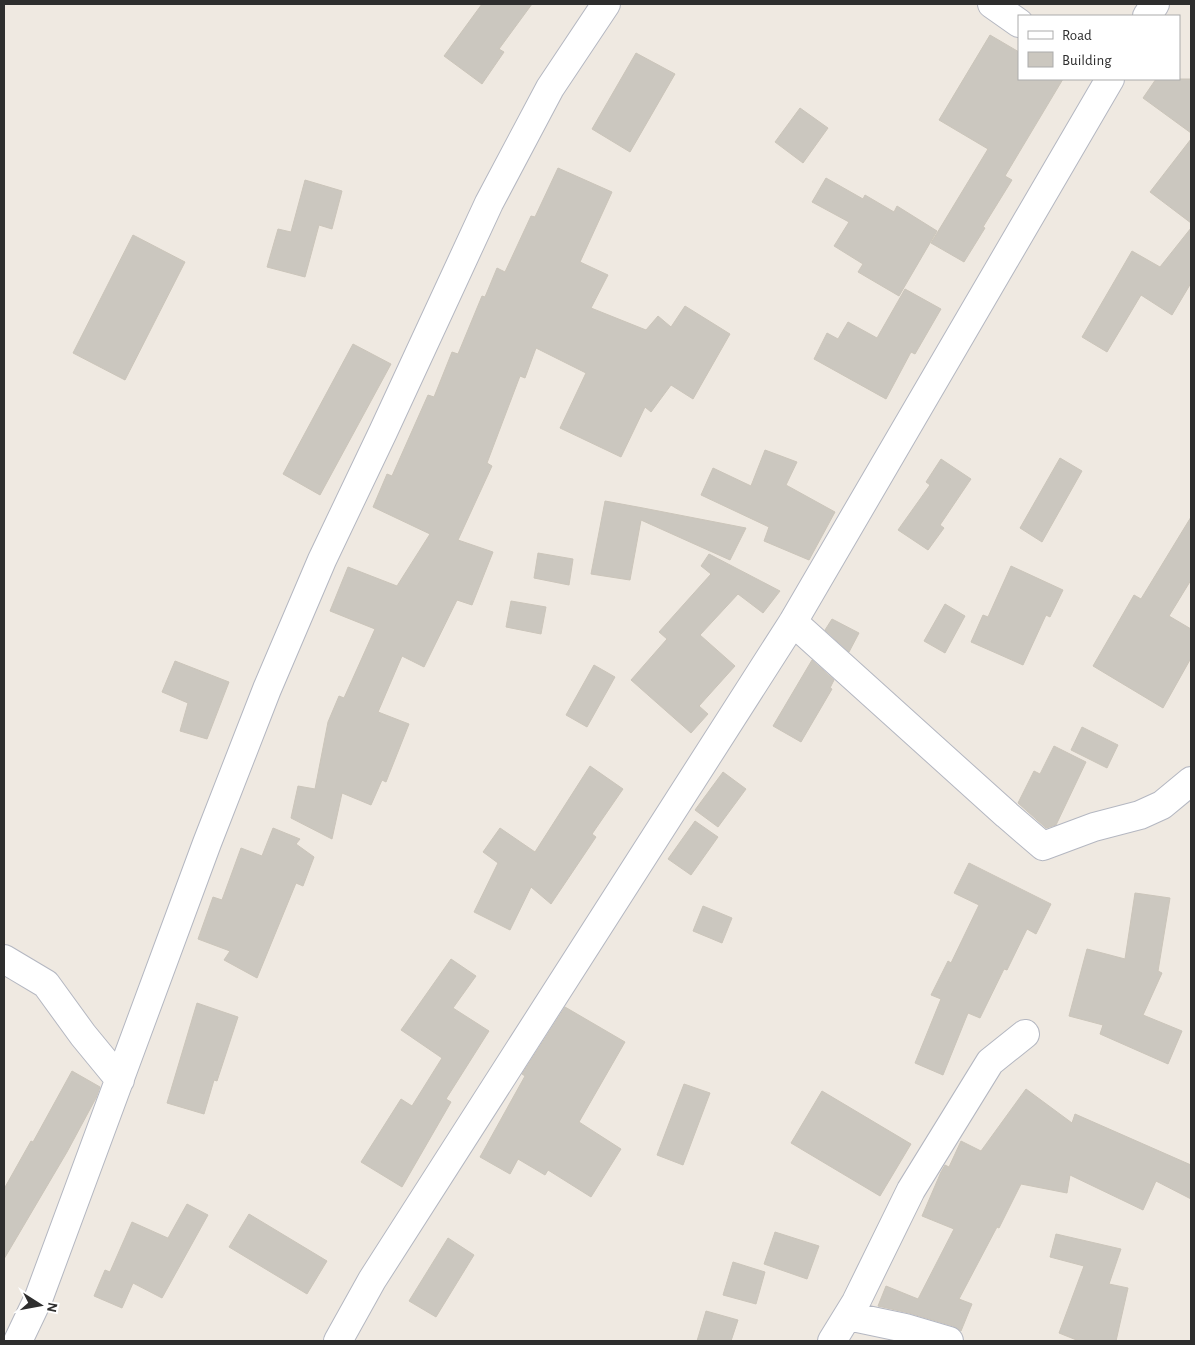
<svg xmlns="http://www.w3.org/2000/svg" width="1195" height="1345" viewBox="0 0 1195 1345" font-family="'Alegreya Sans',sans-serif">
<rect width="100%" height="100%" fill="#efe9e1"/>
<!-- building -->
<path fill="#cbc7bf" stroke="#cbc5ba" d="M 482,4 L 532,4 L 499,49 L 504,52 L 482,84 L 444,56 Z
M 990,35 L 1019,52 L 1019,79 L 1063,79 L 1005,176 L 1012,180 L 983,227 L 985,228 L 964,262 L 931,243 L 988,149 L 939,120 Z
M 636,53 L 675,74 L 630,152 L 592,129 Z
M 1156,79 L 1191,79 L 1191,133 L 1143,98 Z
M 800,108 L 828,128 L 803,163 L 775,142 Z
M 1191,139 L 1191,223 L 1150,192 Z
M 558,168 L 612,192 L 580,262 L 608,275 L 591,308 L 646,330 L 658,316 L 671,327 L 685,306 L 730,334 L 693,399 L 671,385 L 651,412 L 645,407 L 621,457 L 560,428 L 586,373 L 536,348 L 525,378 L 520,376 L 487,463 L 492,466 L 458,540 L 493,552 L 472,605 L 457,600 L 424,667 L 402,656 L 378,712 L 409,724 L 386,782 L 382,780 L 371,805 L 342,793 L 332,839 L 291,818 L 298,786 L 315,789 L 328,722 L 339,696 L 344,698 L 375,629 L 330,611 L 348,567 L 397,586 L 430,534 L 373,507 L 387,474 L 392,476 L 428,395 L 434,397 L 452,352 L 458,354 L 482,296 L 485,297 L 497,268 L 505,272 L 531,216 L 535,217 Z
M 826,178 L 863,199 L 865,195 L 894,212 L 897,206 L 937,231 L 899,296 L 858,272 L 863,264 L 834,246 L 849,222 L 812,202 Z
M 305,180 L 342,191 L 332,229 L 319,225 L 305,277 L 267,267 L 278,229 L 291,232 Z
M 1191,228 L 1191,283 L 1172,315 L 1141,295 L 1107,352 L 1082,337 L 1132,251 L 1160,267 Z
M 133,235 L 185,262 L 125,380 L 73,353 Z
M 905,289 L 941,309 L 915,354 L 911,352 L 886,399 L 814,359 L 827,333 L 838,339 L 848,322 L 877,338 Z
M 353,344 L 391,364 L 320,495 L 283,474 Z
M 765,450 L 797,462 L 786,485 L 835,512 L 809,560 L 764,541 L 769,527 L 701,495 L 713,468 L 751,486 Z
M 1060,458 L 1082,471 L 1042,542 L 1020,528 Z
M 941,459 L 971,479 L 940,525 L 944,528 L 928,550 L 898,530 L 930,485 L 926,482 Z
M 605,501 L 643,508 L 746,528 L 730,560 L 641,520 L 630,580 L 591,574 Z
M 1191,517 L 1191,580 L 1169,616 L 1191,629 L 1191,658 L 1163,708 L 1093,666 L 1134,595 L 1141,599 Z
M 538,553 L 573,559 L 569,585 L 534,578 Z
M 709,554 L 780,591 L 763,613 L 738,594 L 700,635 L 735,666 L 699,706 L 708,714 L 691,733 L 631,680 L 667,639 L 659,632 L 711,574 L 701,566 Z
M 1011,566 L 1063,590 L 1050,617 L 1046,615 L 1023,665 L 971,642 L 983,615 L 988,617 Z
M 511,601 L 546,607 L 541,634 L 506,627 Z
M 945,604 L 965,616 L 945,653 L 924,641 Z
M 832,619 L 859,633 L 849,652 L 825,630 Z
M 812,660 L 834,680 L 830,688 L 832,689 L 801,742 L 773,726 Z
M 175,661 L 229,682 L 207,739 L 180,731 L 188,703 L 162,692 Z
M 594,665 L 615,677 L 587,727 L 566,715 Z
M 1082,727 L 1118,745 L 1107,768 L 1071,750 Z
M 1054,746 L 1086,762 L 1056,825 L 1046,828 L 1018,803 L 1034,771 L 1040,774 Z
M 590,766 L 623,789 L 592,834 L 596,837 L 551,904 L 531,887 L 510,930 L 474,912 L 498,863 L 483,852 L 500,828 L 535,852 Z
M 723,772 L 746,789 L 718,827 L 695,810 Z
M 695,821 L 718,837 L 691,875 L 668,859 Z
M 273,828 L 300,839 L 296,844 L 314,857 L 303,886 L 296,883 L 257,978 L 224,960 L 230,951 L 198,939 L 213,897 L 222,900 L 241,848 L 262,856 Z
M 969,863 L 1051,904 L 1036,934 L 1027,929 L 1007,970 L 1004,969 L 980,1018 L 968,1013 L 943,1075 L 915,1063 L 941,999 L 931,995 L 948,961 L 951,963 L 979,905 L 954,893 Z
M 1135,893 L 1170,898 L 1158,971 L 1162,973 L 1143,1015 L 1182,1031 L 1168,1064 L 1100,1034 L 1103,1025 L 1069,1016 L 1087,949 L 1125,959 Z
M 703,906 L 732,918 L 722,943 L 693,931 Z
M 451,959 L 476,976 L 453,1008 L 489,1031 L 446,1099 L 451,1102 L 402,1187 L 361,1162 L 401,1099 L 412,1106 L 442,1058 L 401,1030 Z
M 197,1003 L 238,1017 L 217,1081 L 214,1080 L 204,1114 L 167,1103 Z
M 565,1007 L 625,1042 L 579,1122 L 621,1149 L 591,1197 L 548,1170 L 545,1175 L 518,1159 L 510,1174 L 480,1157 L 525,1076 L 522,1074 Z
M 72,1071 L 100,1087 L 96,1098 L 67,1152 L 4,1259 L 4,1189 L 31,1141 L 33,1142 Z
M 684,1084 L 710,1093 L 683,1165 L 657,1155 Z
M 1026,1089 L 1072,1123 L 1075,1114 L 1191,1165 L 1191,1199 L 1156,1181 L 1143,1210 L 1070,1175 L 1067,1193 L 1021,1184 L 999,1228 L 997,1227 L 959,1299 L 972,1304 L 961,1331 L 953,1326 L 909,1313 L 878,1306 L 886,1286 L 918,1299 L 954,1229 L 922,1216 L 941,1172 L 945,1165 L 949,1167 L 961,1141 L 981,1151 Z
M 822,1091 L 911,1144 L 880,1196 L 791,1143 Z
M 187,1204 L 208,1215 L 162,1298 L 133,1283 L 122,1308 L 94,1296 L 105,1270 L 110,1272 L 132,1222 L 170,1239 L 168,1238 Z
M 249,1214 L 327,1261 L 307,1294 L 229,1247 Z
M 775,1232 L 819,1246 L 807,1279 L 764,1264 Z
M 1056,1234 L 1121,1249 L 1109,1284 L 1128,1288 L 1116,1341 L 1079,1341 L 1059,1333 L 1084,1266 L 1050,1257 Z
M 448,1238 L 474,1255 L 436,1317 L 409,1301 Z
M 733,1262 L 765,1272 L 756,1304 L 723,1295 Z
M 706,1311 L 738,1320 L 731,1341 L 697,1341 Z"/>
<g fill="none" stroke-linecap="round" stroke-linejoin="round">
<!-- street casing -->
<g stroke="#b4b7c1" stroke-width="30">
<path id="street" d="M 992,4 L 1019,23
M 1147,16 L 1155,4
M 793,622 L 1007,815 L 1043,846 L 1094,827 L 1140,815 L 1162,805 L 1191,781
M 4,959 L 46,984 L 83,1035 L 120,1080
M 848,1316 L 905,1328 L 949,1341
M 18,1341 L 39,1297 L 207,843 L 267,689 L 322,560 L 383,432 L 489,203 L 550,88 L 606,4
M 338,1341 L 372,1280 L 793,622 L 1110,79
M 832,1341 L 856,1302 L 911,1190 L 990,1062 L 1025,1034"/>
</g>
<!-- street -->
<use href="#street" stroke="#fff" stroke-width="28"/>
</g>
<!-- border -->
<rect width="1195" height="1345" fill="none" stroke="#2e2e2e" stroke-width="10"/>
<!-- legend -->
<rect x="1018" y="15" width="162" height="65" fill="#ffffff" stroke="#ababab"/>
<rect x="1028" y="31" width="25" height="8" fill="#ffffff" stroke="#ababab"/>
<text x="1062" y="40" font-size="15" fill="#2e2e2e">Road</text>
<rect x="1028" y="52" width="25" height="15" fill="#cbc7bf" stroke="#ababab"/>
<text x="1062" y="65" font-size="15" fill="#2e2e2e">Building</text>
<!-- north arrow -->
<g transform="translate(40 1305) rotate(101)" stroke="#ffffff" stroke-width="4" paint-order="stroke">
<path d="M0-4L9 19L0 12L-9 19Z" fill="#2e2e2e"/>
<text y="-8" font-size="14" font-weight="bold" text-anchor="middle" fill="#2e2e2e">N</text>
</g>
</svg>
